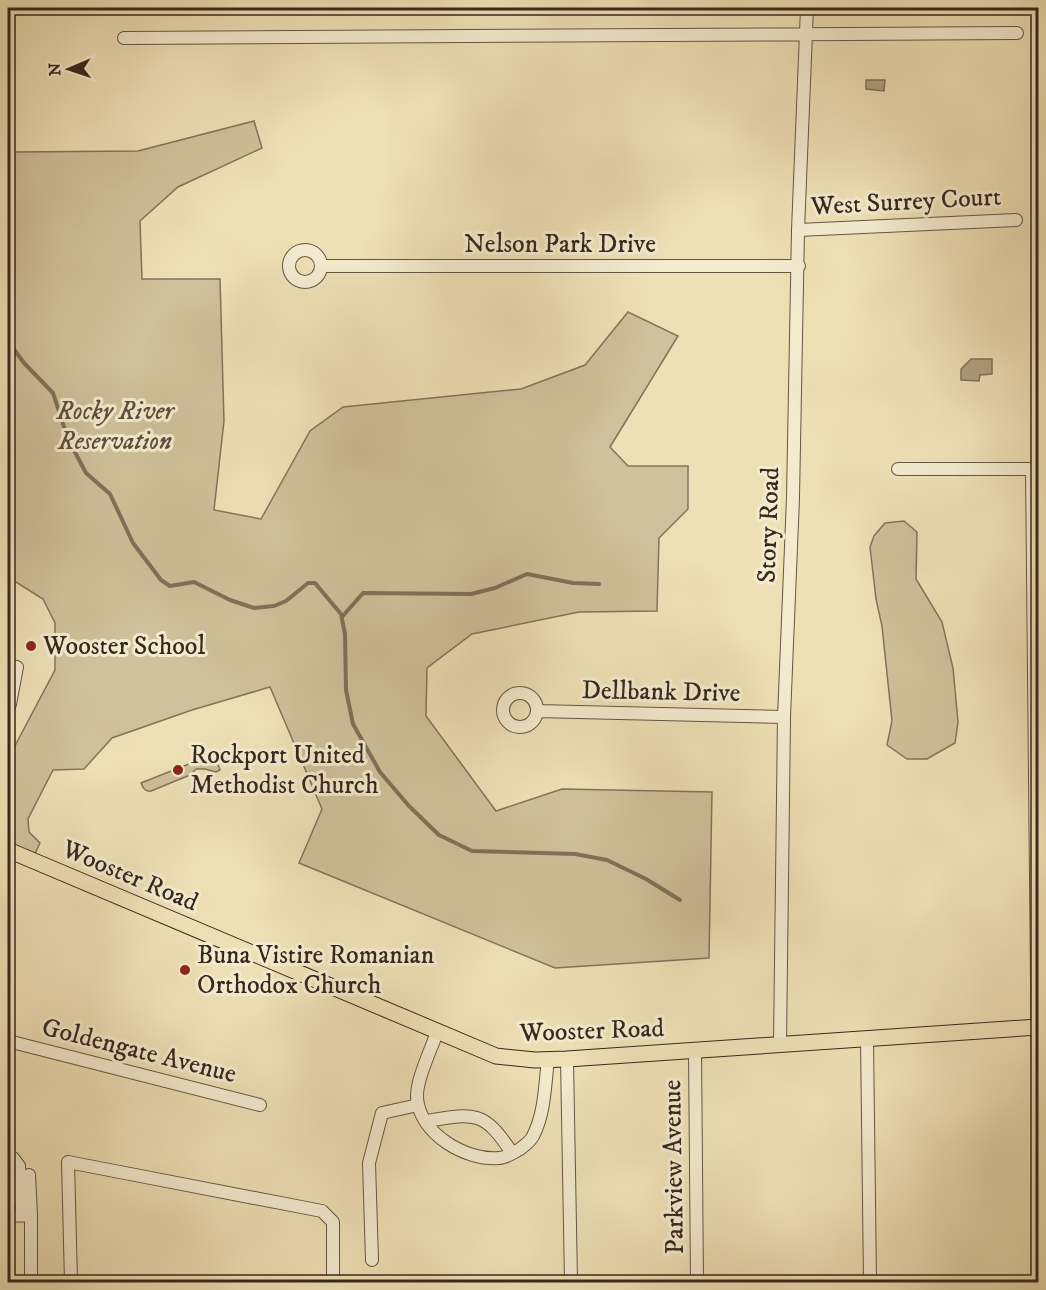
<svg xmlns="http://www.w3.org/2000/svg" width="1046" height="1290" viewBox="0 0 1046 1290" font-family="'IM FELL DW Pica',serif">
<rect width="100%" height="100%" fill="#eee0b5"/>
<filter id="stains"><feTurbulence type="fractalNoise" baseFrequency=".00333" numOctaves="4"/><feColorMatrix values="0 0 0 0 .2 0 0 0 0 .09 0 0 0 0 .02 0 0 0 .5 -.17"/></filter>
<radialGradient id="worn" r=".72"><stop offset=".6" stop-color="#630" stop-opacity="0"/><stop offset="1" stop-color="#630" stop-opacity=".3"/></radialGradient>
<!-- green -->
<path fill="#cfc19b" stroke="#82745c" stroke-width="1.5" d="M 254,121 L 262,148 L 178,187 L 140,221 L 142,279 L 220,279 L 224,421 L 214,510 L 261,519 L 310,431 L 343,407 L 521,389 L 585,365 L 628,312 L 678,336 L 610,447 L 628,466 L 688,466 L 688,509 L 659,538 L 657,611 L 579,612 L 472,634 L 427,668 L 426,716 L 496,811 L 562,789 L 712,792 L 709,958 L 555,968 L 299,863 L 322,809 L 270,687 L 192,710 L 112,738 L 84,769 L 53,770 L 28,819 L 29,832 L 40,843 L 33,858 L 8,846 L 8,759 L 55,670 L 55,623 L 43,599 L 8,577 L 8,148 L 13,152 L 138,151 Z
M 904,521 L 917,532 L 916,579 L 942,622 L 953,668 L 958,722 L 955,743 L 927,759 L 907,759 L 887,745 L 892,721 L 882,626 L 876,599 L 870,547 L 874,536 L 885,523 Z
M 214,754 L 220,770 L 216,772 L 205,769 L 196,769 L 190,775 L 151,791 C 145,792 143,788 141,783 Z"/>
<!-- water -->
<path fill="#afa181" stroke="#7f7159" stroke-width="1.5" d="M 866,80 L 885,80 L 884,91 L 866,89 Z
M 971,359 L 992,359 L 992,374 L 980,375 L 979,381 L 961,380 L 961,369 Z"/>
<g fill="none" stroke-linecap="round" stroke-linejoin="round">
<!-- stream -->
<path stroke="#7f7159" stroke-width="4" d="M 8,341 L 24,363 L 53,393 L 68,439 L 86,473 L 110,494 L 133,543 L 161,580 L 170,586 L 194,582 L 230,600 L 254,608 L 274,606 L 286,601 L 308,583 L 315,583 L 341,614 L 345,634 L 346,690 L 353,724 L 380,772 L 409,806 L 439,835 L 472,851 L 575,854 L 607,860 L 646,879 L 680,900
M 342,617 L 363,593 L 471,594 L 495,588 L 527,574 L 573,583 L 599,584"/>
<!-- minor casing -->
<g stroke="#645643" stroke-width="14">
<path id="minor" d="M 124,38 L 1017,33
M 798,230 L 1016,220
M289 266a16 16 0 1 1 32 0a16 16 0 1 1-32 0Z
M 321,266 L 799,266
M 898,469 L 1038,469
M 1032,469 L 1038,1084
M 8,665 L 17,667 L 10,704 L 8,710
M503 710a17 17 0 1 1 34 0a17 17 0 1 1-34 0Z
M 537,711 L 784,717
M 437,1032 C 431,1050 416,1080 417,1098 C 420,1134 466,1161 499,1158 C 506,1158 514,1152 520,1149 C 525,1145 531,1141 533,1136 C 545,1113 545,1084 548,1059
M 867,1039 L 870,1282
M 8,1041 L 260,1105
M 780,1044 L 784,717 L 793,498 L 798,230 L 807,8
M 695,1051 L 697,1282
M 567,1059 L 571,1282
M 426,1121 C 474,1113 484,1110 512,1153
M 8,1156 L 13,1158 L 19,1166 L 22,1215
M 29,1175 L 31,1215
M 8,1216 L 31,1215 L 31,1282
M 372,1260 L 369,1163 L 382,1113 L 418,1105
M 71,1282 L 68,1162 L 322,1211 L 333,1222 L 333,1282"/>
</g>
<!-- major casing -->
<g stroke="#36281d" stroke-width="17">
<path id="major" d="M 8,850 L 496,1056 L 535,1060 L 567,1059 L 1038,1027"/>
</g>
<!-- minor -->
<use href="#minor" stroke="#f4ebcf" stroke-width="12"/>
<!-- major -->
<use href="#major" stroke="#eee0b5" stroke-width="15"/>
</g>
<!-- markers -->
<g fill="#8f2418" stroke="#f4ebcf" stroke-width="2">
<circle cx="31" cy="646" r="6"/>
<circle cx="178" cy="770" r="6"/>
<circle cx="185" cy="970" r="6"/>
</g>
<g text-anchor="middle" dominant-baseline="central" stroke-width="6" stroke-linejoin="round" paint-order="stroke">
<!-- street labels -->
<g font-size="26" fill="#36281d" stroke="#f4ebcf">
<text transform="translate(906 202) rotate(-3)">West Surrey Court</text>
<text x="560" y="244">Nelson Park Drive</text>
<text transform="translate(769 525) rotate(-88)">Story Road</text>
<text transform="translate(661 692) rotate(1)">Dellbank Drive</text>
<text transform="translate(130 876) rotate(23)">Wooster Road</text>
<text transform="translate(592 1031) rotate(-2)">Wooster Road</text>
<text transform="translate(139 1051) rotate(14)">Goldengate Avenue</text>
<text transform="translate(674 1167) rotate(-91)">Parkview Avenue</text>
</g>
<!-- park labels -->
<g font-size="26" font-style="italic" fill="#5c4e3c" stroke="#f4ebcf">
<text x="115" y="411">Rocky River<tspan x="115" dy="30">Reservation</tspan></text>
</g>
<!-- poi labels -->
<g font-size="26" fill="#36281d" stroke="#f4ebcf" text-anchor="start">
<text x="43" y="646">Wooster School</text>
<text x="190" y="755">Rockport United<tspan x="190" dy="30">Methodist Church</tspan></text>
<text x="197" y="955">Buna Vistire Romanian<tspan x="197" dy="30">Orthodox Church</tspan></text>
</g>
</g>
<!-- margin -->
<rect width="1046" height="1290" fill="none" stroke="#eee0b5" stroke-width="30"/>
<rect x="9" y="9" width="1028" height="1272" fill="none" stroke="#36281d" stroke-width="3"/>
<rect x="15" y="15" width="1016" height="1260" fill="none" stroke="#36281d" stroke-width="1.5"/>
<!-- north arrow -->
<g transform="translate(69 69) rotate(268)" stroke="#f4ebcf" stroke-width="4.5" paint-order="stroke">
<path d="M0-4.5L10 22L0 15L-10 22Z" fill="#36281d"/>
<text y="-9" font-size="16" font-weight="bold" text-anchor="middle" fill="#36281d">N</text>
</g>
<rect width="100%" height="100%" filter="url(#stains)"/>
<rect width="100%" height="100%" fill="url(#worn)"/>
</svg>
